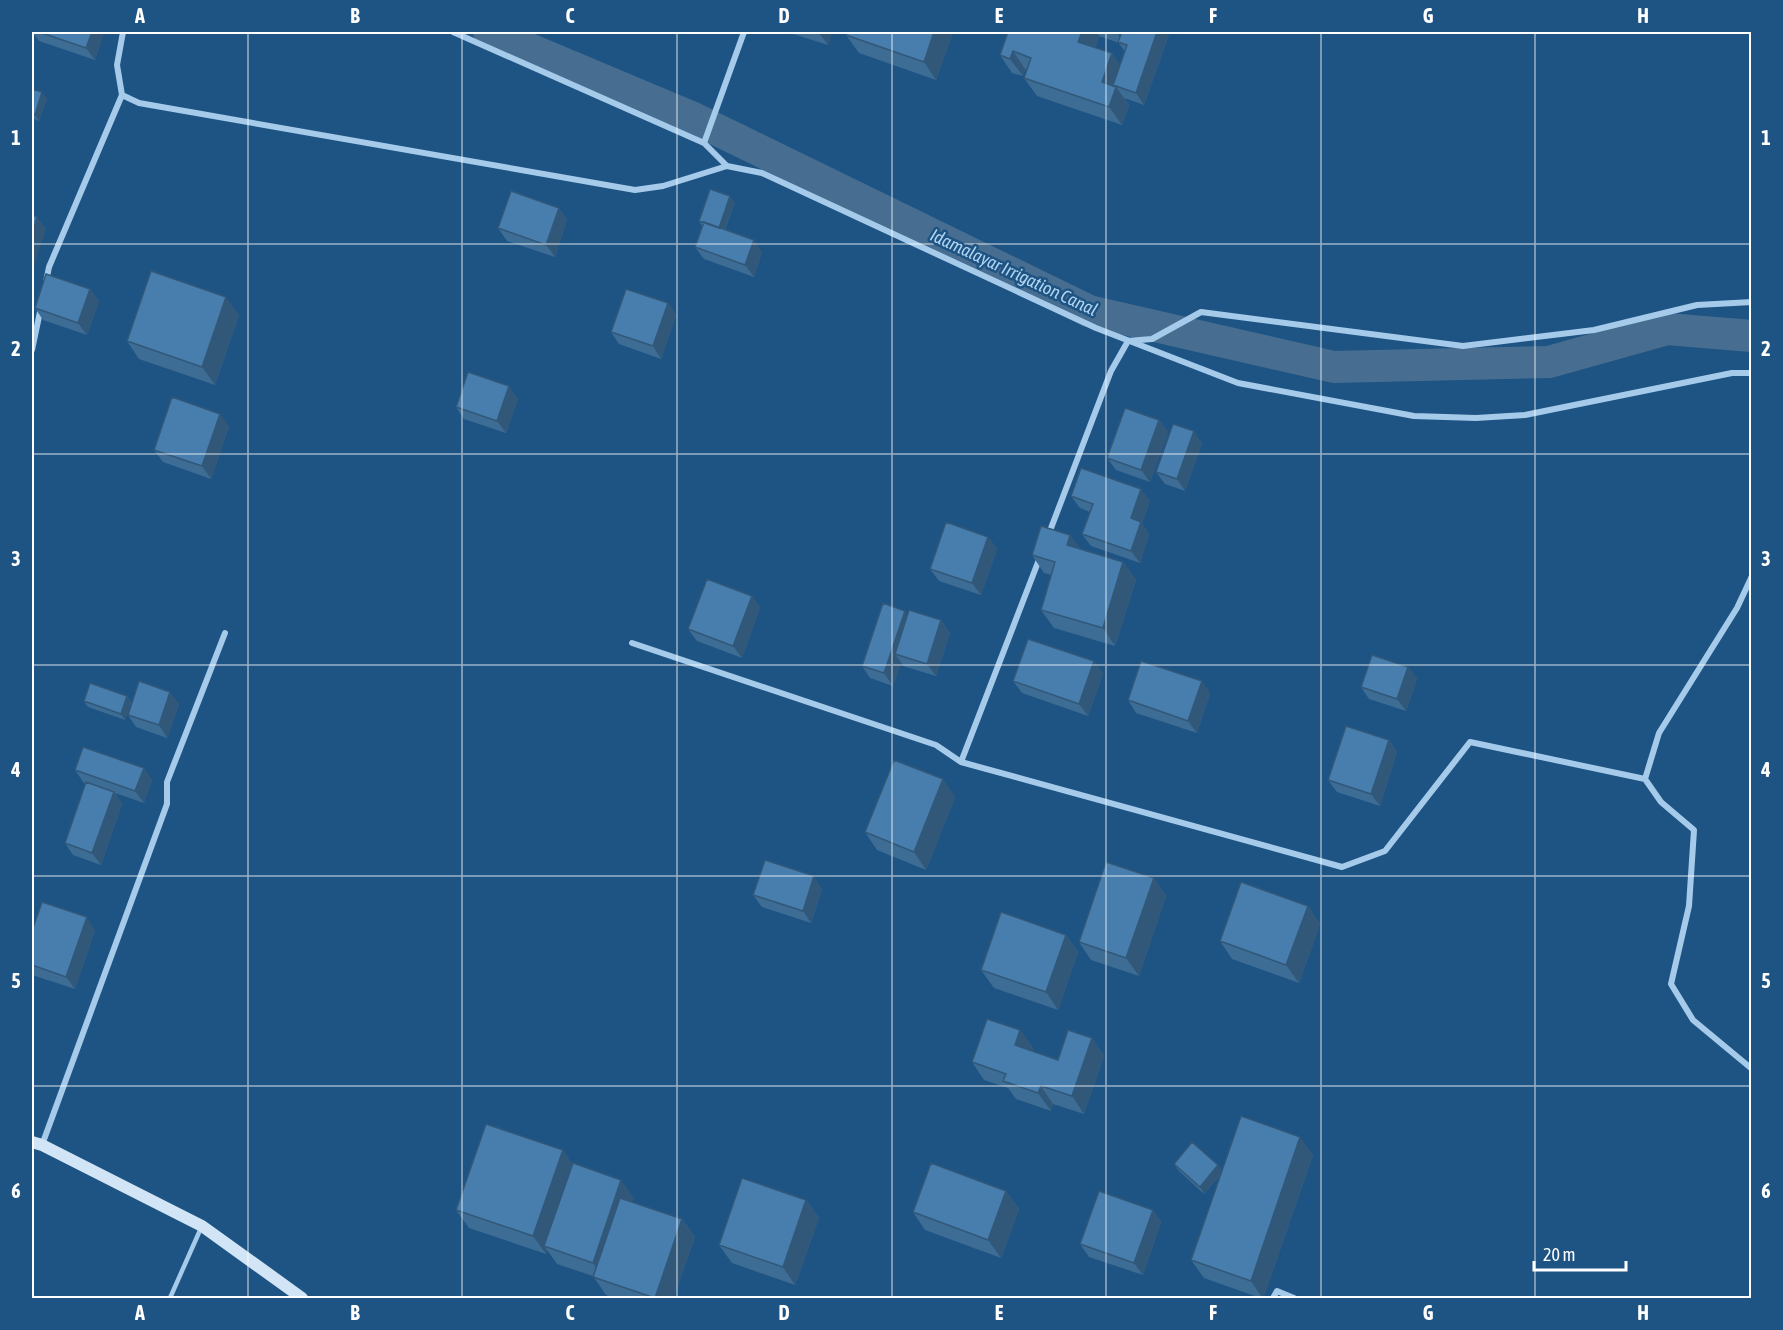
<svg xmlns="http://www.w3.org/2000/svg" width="1783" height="1330" viewBox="0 0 1783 1330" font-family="'Asap Condensed',sans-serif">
<rect width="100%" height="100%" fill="#1e5484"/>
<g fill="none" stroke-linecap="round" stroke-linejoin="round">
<!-- canal -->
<path stroke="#476e90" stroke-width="32" d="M 489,32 L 691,117 L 1089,311 L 1334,367 L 1549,362 L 1667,329 L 1752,336"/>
<!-- service -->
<path stroke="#a6cbea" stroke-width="4.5" d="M 170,1298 L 201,1228"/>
<!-- minor -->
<path stroke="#a6cbea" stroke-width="6" d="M 123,32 L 117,65 L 122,95 L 139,103 L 635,190 L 663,186 L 727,166
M 453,32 L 704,143 L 727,166 L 762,173 L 1096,328 L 1238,383 L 1414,416 L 1476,418 L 1525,415 L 1732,373 L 1752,373
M 704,143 L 744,32
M 46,282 L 49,267 L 122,95
M 32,350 L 41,307
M 1048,536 L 1111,371 L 1128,341 L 1152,339 L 1201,312 L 1463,346 L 1594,330 L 1697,305 L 1752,302
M 1752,576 L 1737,608 L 1659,733 L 1645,779 L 1661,802 L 1694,830 L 1689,906 L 1671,984 L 1693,1020 L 1752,1069
M 632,643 L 936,745 L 961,762 L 1342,867 L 1385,851 L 1470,742 L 1645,779
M 961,762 L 1040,557
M 42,1145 L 167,804 L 167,782 L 225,633
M 1273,1298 L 1277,1291 L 1294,1298"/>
<!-- secondary -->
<path stroke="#d1e5f7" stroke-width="12" d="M 32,1142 L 42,1145 L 202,1226 L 302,1298"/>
</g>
<!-- wall -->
<path fill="#3d6c95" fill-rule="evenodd" d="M 32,32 L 104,32 L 95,60 L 39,41 L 33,33 L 32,38 Z
M 787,32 L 832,32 L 828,45 Z
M 848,32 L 953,32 L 936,80 L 859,53 L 846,35 Z
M 1008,32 L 1167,32 L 1169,34 L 1144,105 L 1124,98 L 1129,105 L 1122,125 L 1037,96 L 1024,78 L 1027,70 L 1025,69 L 1023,76 L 1012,73 L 1000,55 ZM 1099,36 L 1119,43 L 1125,52 L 1120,66 L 1112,53 L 1095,48 Z
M 32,89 L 47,99 L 39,121 L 32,118 Z
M 735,202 L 725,230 L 762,252 L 754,277 L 704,259 L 695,247 L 702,226 L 699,221 Z
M 559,208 L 567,220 L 555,257 L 507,241 L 498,228 Z
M 90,289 L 99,301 L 87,335 L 43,320 L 35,308 Z
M 668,303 L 676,315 L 661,359 L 619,344 L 611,332 Z
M 239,315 L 215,385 L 139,359 L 127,341 Z
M 518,399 L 506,433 L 464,419 L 456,407 Z
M 1159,420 L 1168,432 L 1150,482 L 1116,470 L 1107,458 Z
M 229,426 L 211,479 L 163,462 L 154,450 Z
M 1202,443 L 1185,491 L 1165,484 L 1156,472 Z
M 1071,496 L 1150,501 L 1142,523 L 1149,535 L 1140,563 L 1091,546 L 1082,534 L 1090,512 L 1080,508 Z
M 1070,535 L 1080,549 L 1123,562 L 1136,580 L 1115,646 L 1054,628 L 1041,610 L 1051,575 L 1044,573 L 1032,555 Z
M 988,537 L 997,549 L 981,595 L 939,581 L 930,569 Z
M 752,596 L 760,608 L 742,658 L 697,641 L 688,629 Z
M 908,614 L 941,620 L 950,633 L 936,676 L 903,666 L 901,662 L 893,686 L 870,678 L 862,666 Z
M 1094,661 L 1103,674 L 1088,716 L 1022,693 L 1013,681 Z
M 1408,667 L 1417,679 L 1406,711 L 1369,699 L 1361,687 Z
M 1210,693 L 1197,733 L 1136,713 L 1128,700 Z
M 127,696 L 131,702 L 125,720 L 88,707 L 84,701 Z
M 179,704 L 167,738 L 136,727 L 128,715 Z
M 1389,740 L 1397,752 L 1380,806 L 1337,792 L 1328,780 Z
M 75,770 L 152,780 L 144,803 L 115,793 L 122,804 L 101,865 L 73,855 L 65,843 L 86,783 L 84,783 Z
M 955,797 L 926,870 L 877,850 L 865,832 Z
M 1154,878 L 1166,896 L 1139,976 L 1091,960 L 1079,942 Z
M 822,889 L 811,923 L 762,907 L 753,895 Z
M 1308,906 L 1320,924 L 1299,983 L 1232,959 L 1220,941 Z
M 95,930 L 75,989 L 32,975 L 32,931 Z
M 1066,935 L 1078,952 L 1058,1010 L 994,988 L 981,970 Z
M 1020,1030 L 1033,1048 L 1032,1051 L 1058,1060 L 1092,1038 L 1104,1056 L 1084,1114 L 1053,1104 L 1051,1111 L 1016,1099 L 1008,1088 L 984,1080 L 972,1062 Z
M 563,1150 L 572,1164 L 634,1198 L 632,1202 L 682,1219 L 695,1237 L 673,1299 L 616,1299 L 606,1295 L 593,1276 L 557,1264 L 547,1250 L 546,1254 L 469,1228 L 456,1210 Z
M 1313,1155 L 1263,1299 L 1204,1278 L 1191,1260 L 1222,1173 L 1204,1194 L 1178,1170 L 1174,1164 L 1222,1170 Z
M 1006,1191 L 1019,1209 L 1001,1258 L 925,1230 L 913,1212 Z
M 806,1200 L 819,1218 L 795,1285 L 732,1263 L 719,1245 Z
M 1153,1210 L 1161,1222 L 1143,1275 L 1089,1257 L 1080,1244 Z"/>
<!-- shaded-wall -->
<path fill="#325879" d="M 92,32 L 104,32 L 95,60 L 86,48 Z
M 820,32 L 832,32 L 828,45 L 819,33 Z
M 934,32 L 953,32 L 936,80 L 924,62 Z
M 1082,32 L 1096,32 L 1099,36 L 1091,60 L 1078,42 Z
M 1116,32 L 1129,32 L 1125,45 Z
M 1157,32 L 1167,32 L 1169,34 L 1144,105 L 1136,93 Z
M 1013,51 L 1025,69 L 1023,76 L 1010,59 Z
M 1112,53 L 1124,71 L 1113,85 L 1116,87 L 1129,105 L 1122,125 L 1109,107 L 1102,82 Z
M 32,73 L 35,77 L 32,86 Z
M 42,92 L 47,99 L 39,121 L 35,115 Z
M 730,196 L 735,202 L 723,234 L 719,228 Z
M 559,208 L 567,220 L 555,257 L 546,245 Z
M 37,217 L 46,229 L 32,271 L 32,234 Z
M 754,240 L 762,252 L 754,277 L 745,265 Z
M 90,289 L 99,301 L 87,335 L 78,323 Z
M 226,297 L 239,315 L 215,385 L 202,367 Z
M 668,303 L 676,315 L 661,359 L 653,346 Z
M 509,386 L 518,399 L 506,433 L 497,421 Z
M 220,414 L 229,426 L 211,479 L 202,466 Z
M 1159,420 L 1168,432 L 1150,482 L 1141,470 Z
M 1194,431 L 1202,443 L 1185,491 L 1177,479 Z
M 1141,489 L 1150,501 L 1142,523 L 1149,535 L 1140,563 L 1131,551 L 1131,518 Z
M 1070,535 L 1083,553 L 1067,545 Z
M 988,537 L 997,549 L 981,595 L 972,583 Z
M 1123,562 L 1136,580 L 1115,646 L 1103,628 Z
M 752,596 L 760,608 L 742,658 L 733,646 Z
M 905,611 L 914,623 L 895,654 L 901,662 L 893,686 L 884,673 Z
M 941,620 L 950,633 L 936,676 L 927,664 Z
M 1094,661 L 1103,674 L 1088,716 L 1079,704 Z
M 1408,667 L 1417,679 L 1406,711 L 1397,699 Z
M 1202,681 L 1210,693 L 1197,733 L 1188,721 Z
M 170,692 L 179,704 L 167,738 L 159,725 Z
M 127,696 L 131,702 L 125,720 L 121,714 Z
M 1389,740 L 1397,752 L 1380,806 L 1371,794 Z
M 144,768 L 152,780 L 144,803 L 135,791 Z
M 943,779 L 955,797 L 926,870 L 914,852 Z
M 114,792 L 122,804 L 101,865 L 92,853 Z
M 814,876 L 822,889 L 811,923 L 803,911 Z
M 1154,878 L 1166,896 L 1139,976 L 1126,958 Z
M 1308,906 L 1320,924 L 1299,983 L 1286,965 Z
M 87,917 L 95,930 L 75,989 L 66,977 Z
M 1066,935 L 1078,952 L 1058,1010 L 1046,992 Z
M 1020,1030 L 1033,1048 L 1027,1063 L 1015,1045 Z
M 1092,1038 L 1104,1056 L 1084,1114 L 1072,1096 Z
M 1041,1086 L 1053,1104 L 1051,1111 L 1038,1093 Z
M 1300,1137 L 1313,1155 L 1263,1299 L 1251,1281 Z
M 563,1150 L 575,1168 L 544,1246 L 547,1250 L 546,1254 L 533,1236 Z
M 1218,1165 L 1223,1171 L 1204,1194 L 1200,1187 Z
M 621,1180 L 634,1198 L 605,1280 L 593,1263 Z
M 1006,1191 L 1019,1209 L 1001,1258 L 988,1240 Z
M 806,1200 L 819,1218 L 795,1285 L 783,1267 Z
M 1153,1210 L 1161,1222 L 1143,1275 L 1134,1263 Z
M 682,1219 L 695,1237 L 673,1299 L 655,1299 Z"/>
<!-- building -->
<path fill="#477ead" stroke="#325879" stroke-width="1.5" d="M 39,32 L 92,32 L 86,48 Z
M 848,32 L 934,32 L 924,62 L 846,35 Z
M 1008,32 L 1082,32 L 1078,42 L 1112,53 L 1102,82 L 1116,87 L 1109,107 L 1024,78 L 1031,58 L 1013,51 L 1010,59 L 1000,55 Z
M 1122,32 L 1157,32 L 1136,93 L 1113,85 L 1127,45 L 1118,42 Z
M 32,89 L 42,92 L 35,115 L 32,113 Z
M 710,189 L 730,196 L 719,228 L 699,221 Z
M 511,191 L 559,208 L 546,245 L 498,228 Z
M 32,215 L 37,217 L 32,234 Z
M 704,222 L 754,240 L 745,265 L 695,247 Z
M 151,271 L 226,297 L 202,367 L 127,341 Z
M 46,274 L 90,289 L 78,323 L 35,308 Z
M 626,289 L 668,303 L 653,346 L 611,332 Z
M 468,372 L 509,386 L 497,421 L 456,407 Z
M 172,397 L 220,414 L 202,466 L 154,450 Z
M 1125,408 L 1159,420 L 1141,470 L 1107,458 Z
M 1173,424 L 1194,431 L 1177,479 L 1156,472 Z
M 1081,468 L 1141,489 L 1131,518 L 1141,522 L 1131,551 L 1082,534 L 1093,504 L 1071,496 Z
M 946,522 L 988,537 L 972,583 L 930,569 Z
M 1041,526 L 1070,535 L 1067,545 L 1123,562 L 1103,628 L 1041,610 L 1055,562 L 1032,555 Z
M 707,579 L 752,596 L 733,646 L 688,629 Z
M 883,603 L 905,611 L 884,673 L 862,666 Z
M 909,610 L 941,620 L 927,664 L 895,654 Z
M 1028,639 L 1094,661 L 1079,704 L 1013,681 Z
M 1372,655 L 1408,667 L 1397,699 L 1361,687 Z
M 1141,661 L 1202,681 L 1188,721 L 1128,700 Z
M 139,681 L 170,692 L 159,725 L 128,715 Z
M 90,683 L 127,696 L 121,714 L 84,701 Z
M 1346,726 L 1389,740 L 1371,794 L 1328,780 Z
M 83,747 L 144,768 L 135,791 L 75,770 Z
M 894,760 L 943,779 L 914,852 L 865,832 Z
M 86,782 L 114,792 L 92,853 L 65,843 Z
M 765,860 L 814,876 L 803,911 L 753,895 Z
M 1106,862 L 1154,878 L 1126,958 L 1079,942 Z
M 1241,882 L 1308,906 L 1286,965 L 1220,941 Z
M 42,902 L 87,917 L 66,977 L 32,965 L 32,931 Z
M 1001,912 L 1066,935 L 1046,992 L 981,970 Z
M 987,1019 L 1020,1030 L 1015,1045 L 1058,1060 L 1068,1030 L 1092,1038 L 1072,1096 L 1041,1086 L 1038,1093 L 1003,1081 L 1006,1074 L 972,1062 Z
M 1241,1116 L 1300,1137 L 1251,1281 L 1191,1260 Z
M 486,1124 L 563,1150 L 533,1236 L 456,1210 Z
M 1192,1142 L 1218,1165 L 1200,1187 L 1174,1164 Z
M 573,1163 L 621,1180 L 593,1263 L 544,1246 Z
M 931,1163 L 1006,1191 L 988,1240 L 913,1212 Z
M 742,1178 L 806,1200 L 783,1267 L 719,1245 Z
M 1099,1191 L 1153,1210 L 1134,1263 L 1080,1244 Z
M 620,1198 L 682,1219 L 655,1298 L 593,1277 Z"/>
<!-- grid -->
<path fill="none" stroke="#fff" stroke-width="1.5" stroke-opacity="0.55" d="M 248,32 L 248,1298M 462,32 L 462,1298M 677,32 L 677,1298M 892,32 L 892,1298M 1106,32 L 1106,1298M 1321,32 L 1321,1298M 1535,32 L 1535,1298M 32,244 L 1752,244M 32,454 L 1752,454M 32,665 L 1752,665M 32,876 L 1752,876M 32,1086 L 1752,1086"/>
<g text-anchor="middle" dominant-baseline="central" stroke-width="5" stroke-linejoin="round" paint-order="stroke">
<!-- water labels -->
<g font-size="18" font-style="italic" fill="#b1d5f1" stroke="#1e5484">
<text transform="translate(1014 272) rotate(25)">Idamalayar Irrigation Canal</text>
</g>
</g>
<!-- border -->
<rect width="1783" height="1330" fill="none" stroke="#1e5484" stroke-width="66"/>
<!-- scale -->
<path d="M1534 1261v9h92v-9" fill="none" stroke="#ffffff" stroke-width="3"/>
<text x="1543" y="1261" font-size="18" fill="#ffffff" stroke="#1e5484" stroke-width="4.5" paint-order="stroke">20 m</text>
<rect x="33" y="33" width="1717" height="1264" fill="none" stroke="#fff" stroke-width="2"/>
<g font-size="20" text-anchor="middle" font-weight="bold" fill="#fff">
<text x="140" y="23">A</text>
<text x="355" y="23">B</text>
<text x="570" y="23">C</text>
<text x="784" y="23">D</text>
<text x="999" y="23">E</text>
<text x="1213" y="23">F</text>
<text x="1428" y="23">G</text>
<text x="1643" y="23">H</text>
<text x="16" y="145">1</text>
<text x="1766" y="145">1</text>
<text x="16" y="356">2</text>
<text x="1766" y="356">2</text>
<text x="16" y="566">3</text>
<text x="1766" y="566">3</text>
<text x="16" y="777">4</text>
<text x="1766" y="777">4</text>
<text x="16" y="988">5</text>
<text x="1766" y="988">5</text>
<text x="16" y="1198">6</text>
<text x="1766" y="1198">6</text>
<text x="140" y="1320">A</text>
<text x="355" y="1320">B</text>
<text x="570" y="1320">C</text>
<text x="784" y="1320">D</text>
<text x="999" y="1320">E</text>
<text x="1213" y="1320">F</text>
<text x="1428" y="1320">G</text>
<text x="1643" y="1320">H</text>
</g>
</svg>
